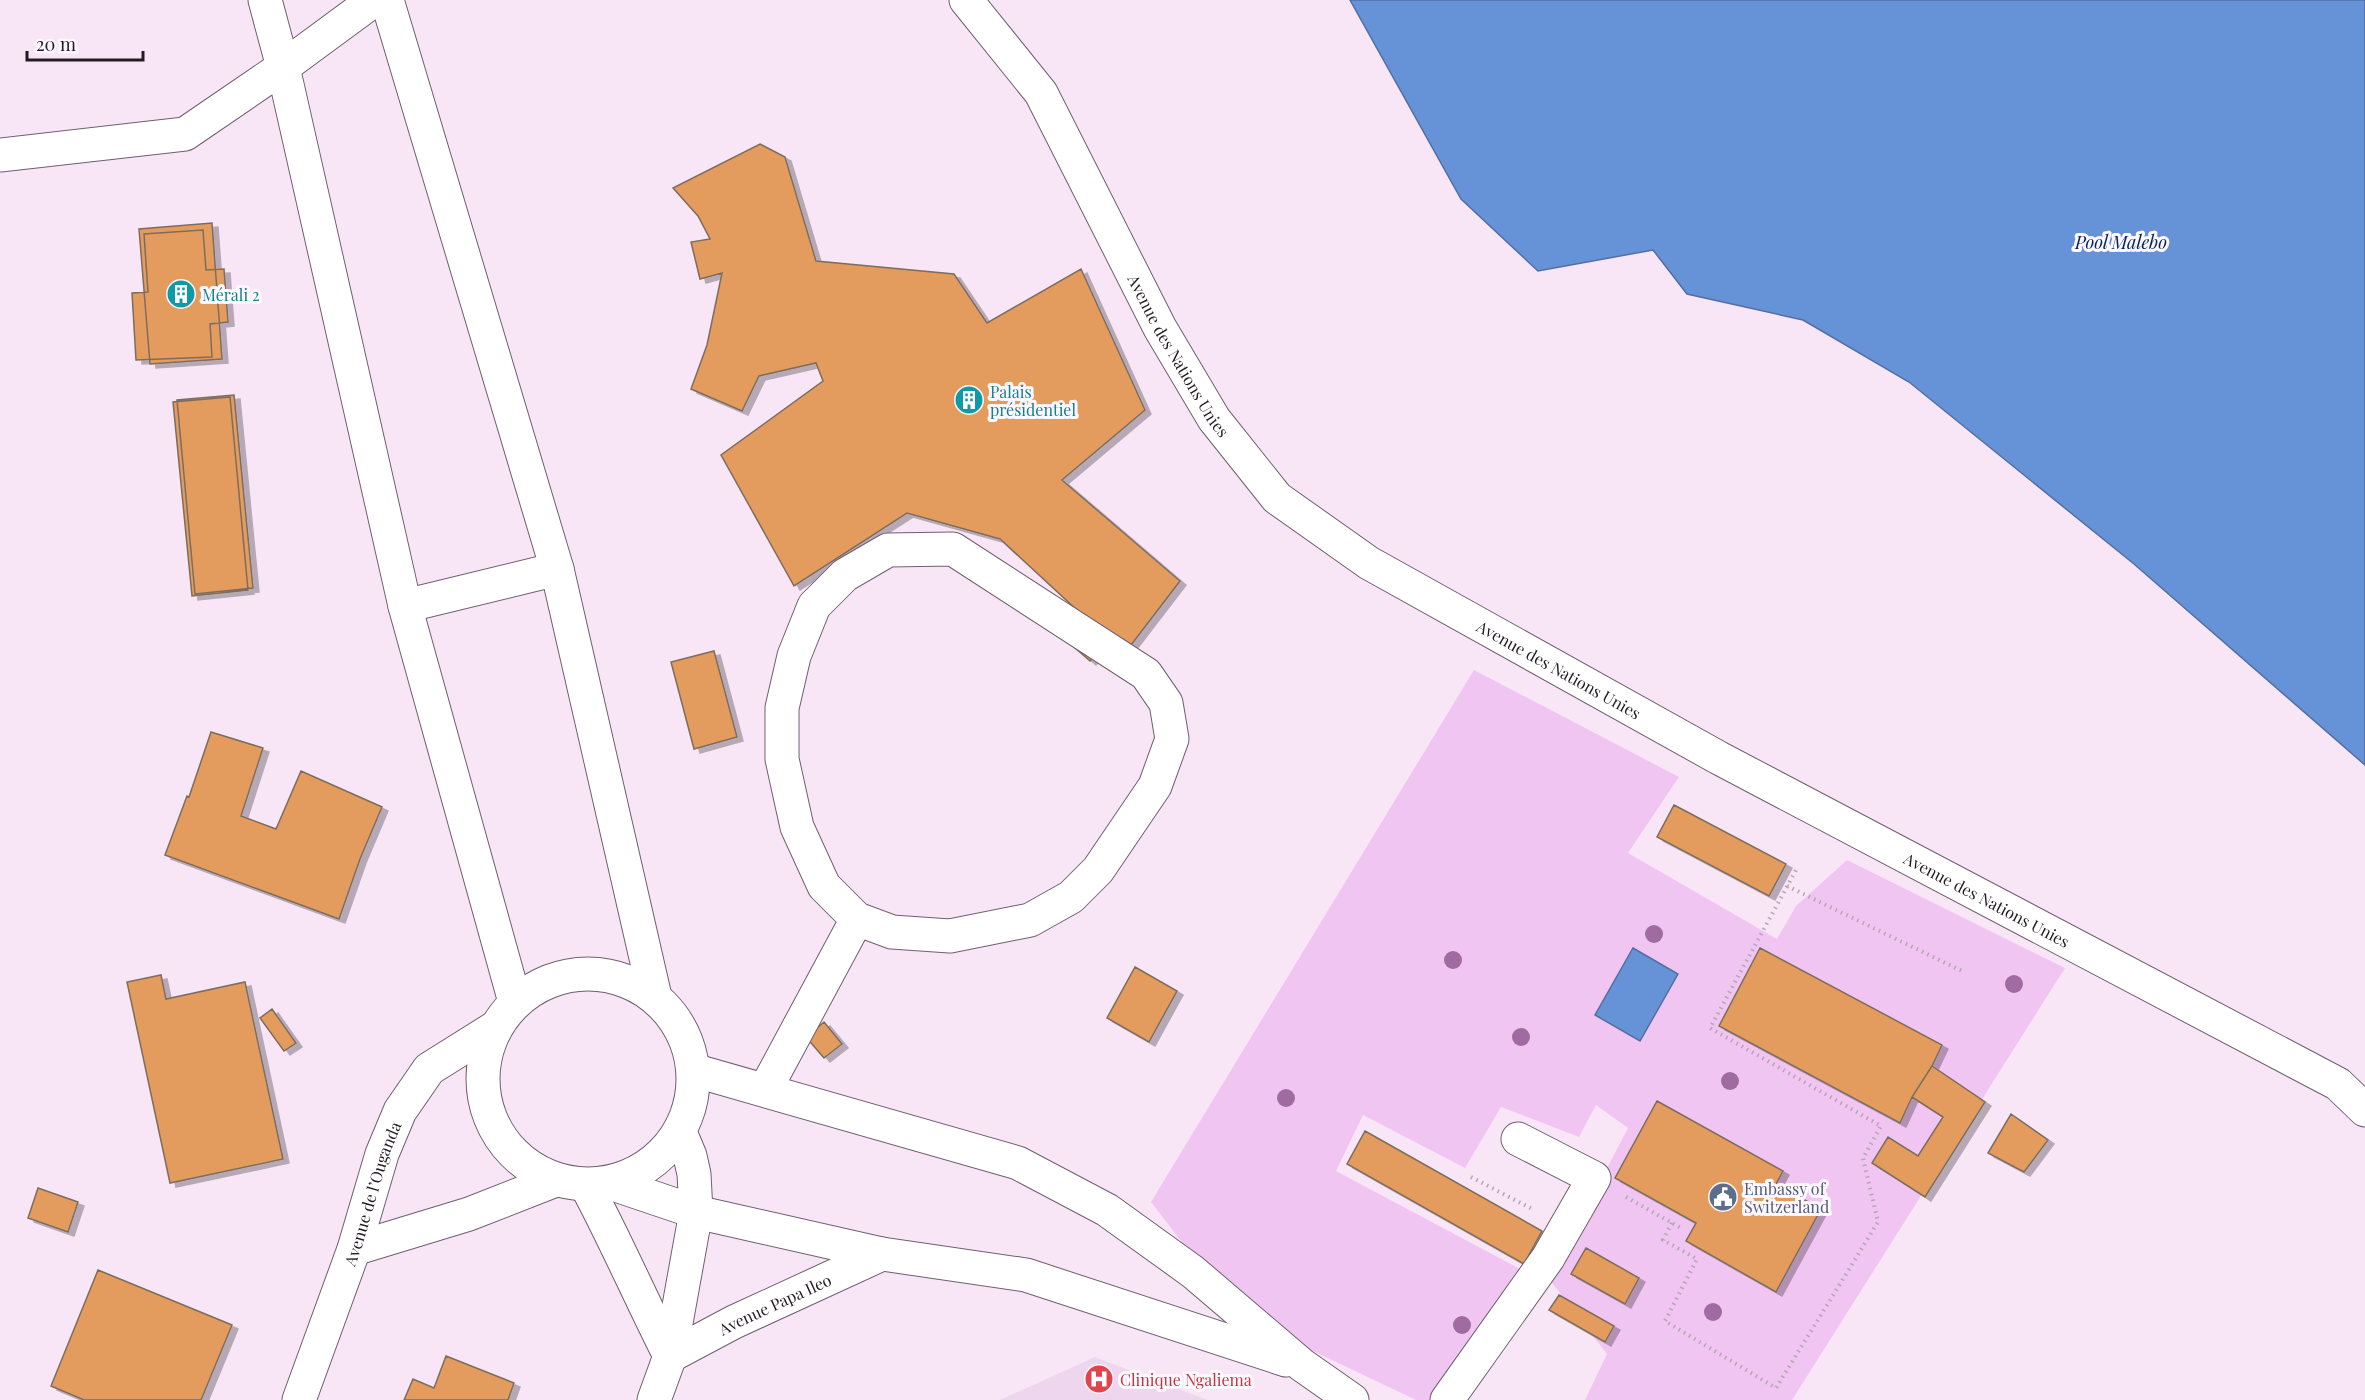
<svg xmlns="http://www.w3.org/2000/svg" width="2365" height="1400" viewBox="0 0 2365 1400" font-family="'Playfair Display',serif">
<defs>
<filter id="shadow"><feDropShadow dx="6" dy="4" stdDeviation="0" flood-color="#0004"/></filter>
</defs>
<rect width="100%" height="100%" fill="#f8e6f7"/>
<!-- built -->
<path fill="#eed7ee" d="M 1095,1357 L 1207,1400 L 1000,1400 Z"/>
<!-- green -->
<path fill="#f1c5f1" d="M 1474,670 L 1679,777 L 1628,853 L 1777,939 L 1796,906 L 1847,860 L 2065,968 L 1792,1400 L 1585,1400 L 1607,1354 L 1549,1279 L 1628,1128 L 1596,1105 L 1579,1137 L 1501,1107 L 1465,1168 L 1363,1115 L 1336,1171 L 1520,1269 L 1433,1400 L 1416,1400 L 1311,1350 L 1222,1294 L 1151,1202 Z"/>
<!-- water -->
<path fill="#6692d8" stroke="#526fa1" stroke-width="1.5" d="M 1350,0 L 2365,0 L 2365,765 L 2134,564 L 1909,382 L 1803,320 L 1687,294 L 1653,250 L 1538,271 L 1461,199 Z
M 1633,948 L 1678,974 L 1640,1041 L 1595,1015 Z"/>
<!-- building -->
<path fill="#e39c5d" stroke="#7d6d5f" stroke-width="1.5" filter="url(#shadow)" d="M 760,144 L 785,157 L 816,261 L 954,274 L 987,323 L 1081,269 L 1145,410 L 1062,480 L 1180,581 L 1128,649 L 1111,637 L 1090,661 L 1066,640 L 1079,612 L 1000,539 L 907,513 L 794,586 L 721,455 L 823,381 L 816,363 L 759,376 L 742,411 L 691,389 L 707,345 L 722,273 L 700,279 L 691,242 L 710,239 L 698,216 L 673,188 Z
M 212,223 L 222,359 L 150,364 L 139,229 Z
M 203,230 L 206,270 L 224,269 L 228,322 L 210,324 L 212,357 L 136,360 L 132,293 L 148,292 L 144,234 Z
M 234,395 L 253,588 L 195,594 L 177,400 Z
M 230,397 L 248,590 L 192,596 L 173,402 Z
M 714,651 L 737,737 L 694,749 L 671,662 Z
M 211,732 L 263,748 L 241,816 L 276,829 L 301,771 L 382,807 L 360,859 L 339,919 L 165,855 L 187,796 L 189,797 Z
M 1674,805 L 1786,864 L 1769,896 L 1657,837 Z
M 1760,948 L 1942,1045 L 1932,1066 L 1912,1097 L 1900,1123 L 1719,1026 Z
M 1135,967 L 1177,991 L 1149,1042 L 1107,1018 Z
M 161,975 L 166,999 L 245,982 L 283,1159 L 170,1183 L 127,982 Z
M 272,1009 L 296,1043 L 284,1051 L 260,1018 Z
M 824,1022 L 842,1044 L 824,1058 L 806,1037 Z
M 1932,1066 L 1985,1102 L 1925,1197 L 1872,1163 L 1888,1137 L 1918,1156 L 1943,1117 L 1912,1097 Z
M 1657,1101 L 1783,1171 L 1776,1184 L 1821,1209 L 1776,1292 L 1686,1241 L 1696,1223 L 1615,1178 Z
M 2011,1114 L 2048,1140 L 2024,1172 L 1988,1153 Z
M 1365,1131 L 1542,1231 L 1524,1264 L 1347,1164 Z
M 38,1188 L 78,1202 L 68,1232 L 28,1218 Z
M 1586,1248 L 1639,1278 L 1625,1304 L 1571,1274 Z
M 98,1270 L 232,1325 L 201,1400 L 84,1400 L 51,1386 Z
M 1559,1295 L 1614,1326 L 1605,1342 L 1549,1310 Z
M 446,1356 L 514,1383 L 508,1400 L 404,1400 L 413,1379 L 434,1388 Z"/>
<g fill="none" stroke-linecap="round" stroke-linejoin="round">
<!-- minor casing -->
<g stroke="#6e606e" stroke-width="35">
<g id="minor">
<path d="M 265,0 L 283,67 L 405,606 L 515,1002"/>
<path d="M 387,0 L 557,569 L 655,997"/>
<path id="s1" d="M 966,0 L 1041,93 L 1160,328 L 1214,419 L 1277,498 L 1369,563 L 1719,758 L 2338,1084 L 2365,1110"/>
<path d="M 0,155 L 185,134 L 283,67 L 374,0"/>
<path d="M 405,606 L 557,569"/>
<circle cx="588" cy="1079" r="105"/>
<path d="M 693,1070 L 1018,1163 L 1107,1210 L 1193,1272 L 1302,1365 L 1352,1400"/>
<path d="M 765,1090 L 857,919 L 824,886 L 797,827 L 782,759 L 782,708 L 794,656 L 814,606 L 845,575 L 888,550 L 953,549 L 1146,674 L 1166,703 L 1172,739 L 1155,786 L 1098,870 L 1071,897 L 1030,920 L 950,936 L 892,932 L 857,919"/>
<path d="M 610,1183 L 696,1212 L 882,1254 L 1026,1275 L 1286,1360"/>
<path d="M 586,1185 C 616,1241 641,1299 670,1356"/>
<path d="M 354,1249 L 469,1214 L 556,1180"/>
<path id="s2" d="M 670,1356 L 734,1322 L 882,1254"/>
<path id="s3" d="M 299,1400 L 354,1249 L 382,1154 L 400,1111 L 429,1069 L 496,1027"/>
<path d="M 654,1400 L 670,1356 L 696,1212 L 694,1174 L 690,1156 L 680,1132"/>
<path d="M 1447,1400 L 1548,1258 L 1594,1178 L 1518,1139"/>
</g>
</g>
<!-- path -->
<path stroke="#b5a6b4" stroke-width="4" stroke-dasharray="1.5 4.5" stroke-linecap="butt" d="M 1787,886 L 1962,971
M 1471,1177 L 1534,1210
M 1626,1197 L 1681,1228
M 1672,1223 L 1663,1240 L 1697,1259 L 1665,1321 L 1776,1388 L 1878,1222 L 1863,1158 L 1881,1126 L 1710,1028 L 1796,870"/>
<!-- minor -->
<use href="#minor" stroke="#fff" stroke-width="33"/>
</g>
<!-- trees -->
<g fill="#a06ba1">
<circle cx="1654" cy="934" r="9"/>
<circle cx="1453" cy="960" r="9"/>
<circle cx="2014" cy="984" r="9"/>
<circle cx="1521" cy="1037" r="9"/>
<circle cx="1730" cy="1081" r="9"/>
<circle cx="1286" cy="1098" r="9"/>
<circle cx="1713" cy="1312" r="9"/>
<circle cx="1462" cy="1325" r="9"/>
</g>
<!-- icons -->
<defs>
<g id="building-disc" transform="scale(1.5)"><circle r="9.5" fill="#0f9aa8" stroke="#fef7fe"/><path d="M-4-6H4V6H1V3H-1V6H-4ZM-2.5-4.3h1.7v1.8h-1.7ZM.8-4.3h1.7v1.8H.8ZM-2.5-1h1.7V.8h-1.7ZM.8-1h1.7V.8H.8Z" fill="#fff"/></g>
<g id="civic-disc" transform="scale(1.5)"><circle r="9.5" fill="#5c6f8a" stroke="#fef7fe"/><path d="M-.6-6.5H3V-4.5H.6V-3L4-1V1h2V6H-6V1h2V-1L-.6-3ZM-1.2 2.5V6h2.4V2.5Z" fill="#fff"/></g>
<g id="hospital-disc" transform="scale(1.5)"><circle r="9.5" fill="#e0444e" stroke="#fef7fe"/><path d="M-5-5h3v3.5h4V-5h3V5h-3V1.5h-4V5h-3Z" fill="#fff"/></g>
</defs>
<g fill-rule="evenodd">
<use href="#building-disc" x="181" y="294"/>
<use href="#building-disc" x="969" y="400"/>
<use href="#civic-disc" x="1723" y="1197"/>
<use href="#hospital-disc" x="1099" y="1379"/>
</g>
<g text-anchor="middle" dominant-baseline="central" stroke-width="6" stroke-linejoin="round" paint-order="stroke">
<!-- culture labels -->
<g font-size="16" fill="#0d838f" stroke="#fef7fe" text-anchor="start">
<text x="202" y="294">Mérali 2</text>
<text x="990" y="391">Palais<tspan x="990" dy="18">présidentiel</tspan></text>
</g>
<!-- street labels -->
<g font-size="16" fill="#221c22" stroke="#fef7fe">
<text stroke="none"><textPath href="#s1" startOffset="416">Avenue des Nations Unies</textPath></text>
<text stroke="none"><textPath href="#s1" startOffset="920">Avenue des Nations Unies</textPath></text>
<text stroke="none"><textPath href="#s1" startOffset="1406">Avenue des Nations Unies</textPath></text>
<text stroke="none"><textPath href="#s3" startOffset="219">Avenue de l’Ouganda</textPath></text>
<text stroke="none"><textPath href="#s2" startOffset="117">Avenue Papa Ileo</textPath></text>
</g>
<!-- service labels -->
<g font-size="16" fill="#4e5e75" stroke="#fef7fe" text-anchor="start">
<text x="1744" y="1188">Embassy of<tspan x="1744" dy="18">Switzerland</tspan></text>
</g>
<!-- health labels -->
<g font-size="16" fill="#be3a42" stroke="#fef7fe" text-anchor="start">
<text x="1120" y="1379">Clinique Ngaliema</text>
</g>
<!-- water labels -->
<g font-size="18" font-style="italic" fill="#002764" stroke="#fef7fe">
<text x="2121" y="242">Pool Malebo</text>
</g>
</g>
<!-- scale -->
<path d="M27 51v9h116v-9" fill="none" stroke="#221c22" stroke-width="3"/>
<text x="36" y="51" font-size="18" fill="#221c22" stroke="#fef7fe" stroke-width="4.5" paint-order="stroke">20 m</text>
</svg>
